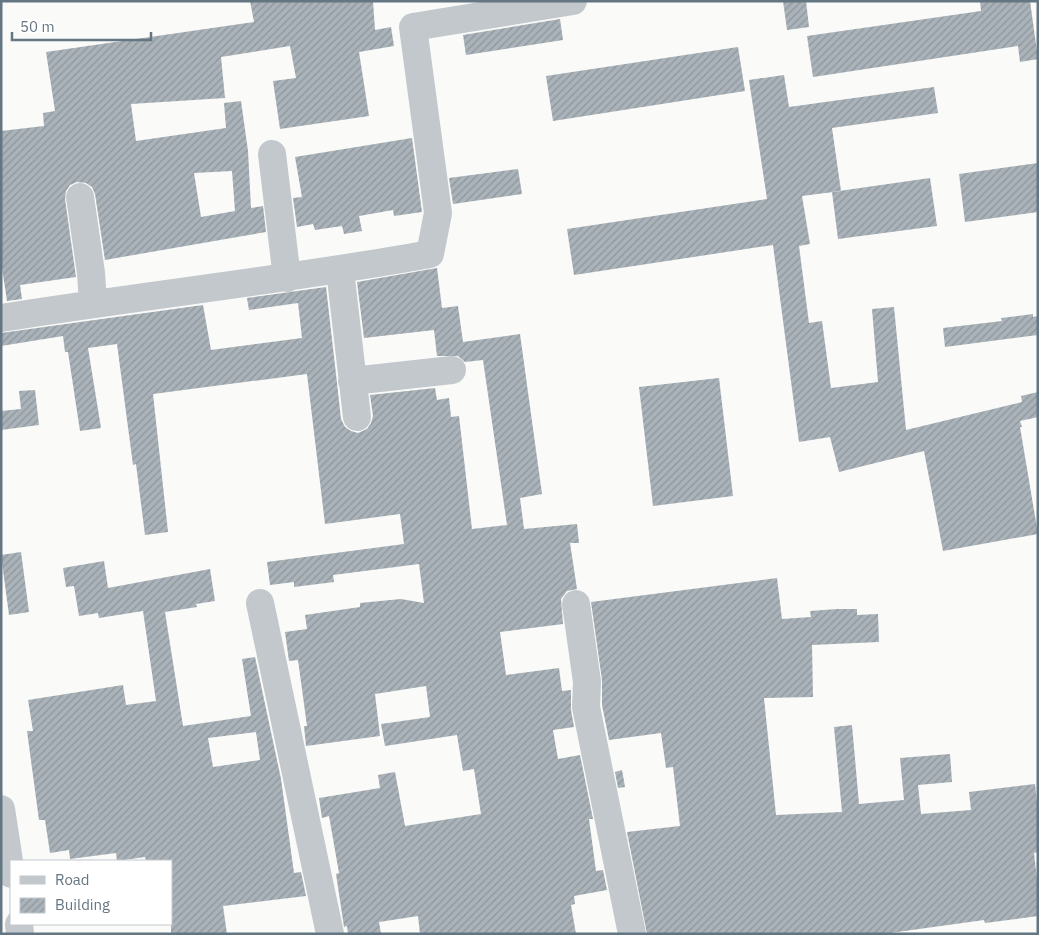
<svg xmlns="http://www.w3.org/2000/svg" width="1039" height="935" viewBox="0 0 1039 935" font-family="'IBM Plex Sans',sans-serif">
<defs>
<pattern id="building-hatch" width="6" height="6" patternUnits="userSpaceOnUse" patternTransform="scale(1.25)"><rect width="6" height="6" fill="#aab3b9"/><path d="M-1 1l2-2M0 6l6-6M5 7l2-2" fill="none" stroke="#8e969c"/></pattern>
</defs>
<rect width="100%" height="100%" fill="#fafaf8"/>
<!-- building -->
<path fill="url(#building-hatch)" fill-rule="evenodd" d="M 250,1 L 373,1 L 375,30 L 391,27 L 394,46 L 359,52 L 369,116 L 280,129 L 273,81 L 296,78 L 290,46 L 221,57 L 225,98 L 131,104 L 136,141 L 226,128 L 224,103 L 241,101 L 248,151 L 251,208 L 263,206 L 266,232 L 105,260 L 95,194 L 92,187 L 86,183 L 77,182 L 70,185 L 66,191 L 65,199 L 76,277 L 20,285 L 22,299 L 7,301 L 1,261 L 1,131 L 44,126 L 43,113 L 55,111 L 46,52 L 254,22 ZM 232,171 L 235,211 L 201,217 L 194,173 Z
M 783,1 L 806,1 L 809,27 L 787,30 Z
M 980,1 L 1030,1 L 1038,59 L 1020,62 L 1018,46 L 813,77 L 807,36 L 981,11 Z
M 560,19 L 563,40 L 466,55 L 463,35 Z
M 738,47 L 745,91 L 553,121 L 546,76 Z
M 784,75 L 789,107 L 934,87 L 938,113 L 832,128 L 841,191 L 802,196 L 810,244 L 799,246 L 809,323 L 822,321 L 831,388 L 878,382 L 872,309 L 894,307 L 906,430 L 1022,402 L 1021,396 L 1038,392 L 1038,417 L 1020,421 L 1022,427 L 1020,427 L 1038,534 L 943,551 L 924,451 L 839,472 L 830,437 L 799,442 L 773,245 L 574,275 L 567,229 L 767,199 L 749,80 Z
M 412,138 L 422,212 L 394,216 L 393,210 L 359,216 L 362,231 L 344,234 L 342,226 L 315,230 L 313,224 L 297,227 L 293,198 L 302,197 L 295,157 Z
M 1038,163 L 1038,212 L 965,222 L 959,174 Z
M 518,169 L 522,194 L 453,204 L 449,178 Z
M 930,178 L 937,226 L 838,239 L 832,192 Z
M 437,268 L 442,308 L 458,306 L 463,342 L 520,334 L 542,494 L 520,498 L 524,529 L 577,524 L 579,543 L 570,543 L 577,589 L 567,591 L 561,599 L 563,624 L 500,632 L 506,675 L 559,668 L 562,691 L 571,690 L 571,710 L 574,727 L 553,730 L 558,759 L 580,755 L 593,819 L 589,819 L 596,871 L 603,870 L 607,890 L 574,896 L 575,904 L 571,905 L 576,934 L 420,934 L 418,916 L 379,922 L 381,934 L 348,934 L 347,926 L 344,927 L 336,874 L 339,873 L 329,816 L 322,818 L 319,798 L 380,788 L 378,775 L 395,772 L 405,826 L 481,814 L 474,769 L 463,771 L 457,735 L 385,746 L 381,724 L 430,717 L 426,686 L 375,694 L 380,736 L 306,746 L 304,726 L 307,726 L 298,660 L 289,661 L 285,632 L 307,629 L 305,615 L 360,607 L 360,603 L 401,599 L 424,603 L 419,564 L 333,575 L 334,582 L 294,587 L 294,582 L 270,585 L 267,562 L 404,544 L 400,514 L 325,524 L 307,374 L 153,394 L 168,532 L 145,535 L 136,464 L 133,465 L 117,344 L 88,348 L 101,428 L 80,431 L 68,352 L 65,352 L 63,336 L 1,346 L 1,333 L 203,305 L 211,350 L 302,338 L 298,303 L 249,310 L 247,298 L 326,287 L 337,383 L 341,419 L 345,427 L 351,431 L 358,433 L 367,429 L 371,423 L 373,416 L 370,395 L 435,388 L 437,400 L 449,398 L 451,417 L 459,416 L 472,529 L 507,525 L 483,360 L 465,362 L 458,356 L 437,356 L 434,330 L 364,338 L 357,282 Z
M 1033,314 L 1033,317 L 1038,316 L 1038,335 L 945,347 L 943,328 L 1002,321 L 1001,318 Z
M 719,378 L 733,496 L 653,506 L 639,387 Z
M 35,390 L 39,425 L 1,430 L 1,411 L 21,409 L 19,391 Z
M 21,552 L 29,612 L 9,615 L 1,555 Z
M 104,561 L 108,588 L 210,569 L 215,601 L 196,604 L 197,607 L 165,612 L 183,726 L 251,716 L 242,659 L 255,657 L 281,779 L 294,873 L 301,872 L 306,896 L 223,906 L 227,934 L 171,934 L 171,861 L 146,861 L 145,857 L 117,861 L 116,853 L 70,859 L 69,850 L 50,853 L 45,820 L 39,820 L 27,731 L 33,731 L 28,700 L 123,685 L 126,705 L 156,701 L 143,611 L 99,618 L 98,613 L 79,616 L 74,586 L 66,587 L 63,568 ZM 256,732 L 260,760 L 213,767 L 208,738 Z
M 777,578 L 782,619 L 811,617 L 810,611 L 837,609 L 857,609 L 857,615 L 878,614 L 879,642 L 812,645 L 813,697 L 764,698 L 776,815 L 842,812 L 834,727 L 852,725 L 859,804 L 904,800 L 900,758 L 950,754 L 952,782 L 918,785 L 921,814 L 971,810 L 969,792 L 1035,784 L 1038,813 L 1038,852 L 1034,853 L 1038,888 L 1038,916 L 985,923 L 984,920 L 883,934 L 647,934 L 627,832 L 680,826 L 673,767 L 666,768 L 661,733 L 609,740 L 602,705 L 602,680 L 591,602 Z
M 622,770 L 625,787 L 618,788 L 615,772 Z"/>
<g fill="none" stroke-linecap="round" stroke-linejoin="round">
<!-- minor -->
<path stroke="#c3c8cc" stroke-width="28" d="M 272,154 L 287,278
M 80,197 L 91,273 L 93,303
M 340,270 L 357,417
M 1,318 C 144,295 287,280 430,254 L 438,213 L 413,27 L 573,1
M 352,381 L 452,370
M 260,603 L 330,934
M 576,604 L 587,682 L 586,707 L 632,934
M 1,809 L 11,874
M 19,924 L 20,934"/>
</g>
<!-- border -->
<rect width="1039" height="935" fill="none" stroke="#657683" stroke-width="5"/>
<!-- legend -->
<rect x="10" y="860" width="162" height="65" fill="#ffffff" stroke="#c1c8cd"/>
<rect x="20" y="876" width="25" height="8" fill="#c3c8cc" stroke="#c1c8cd"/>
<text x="55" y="885" font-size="15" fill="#657683">Road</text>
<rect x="20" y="898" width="25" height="15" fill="url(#building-hatch)" stroke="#c1c8cd"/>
<text x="55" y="910" font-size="15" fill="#657683">Building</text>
<!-- scale -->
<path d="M12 32v8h139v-8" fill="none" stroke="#657683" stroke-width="2.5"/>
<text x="20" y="32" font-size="15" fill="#657683" stroke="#ffffff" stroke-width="4" paint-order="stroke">50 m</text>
</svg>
